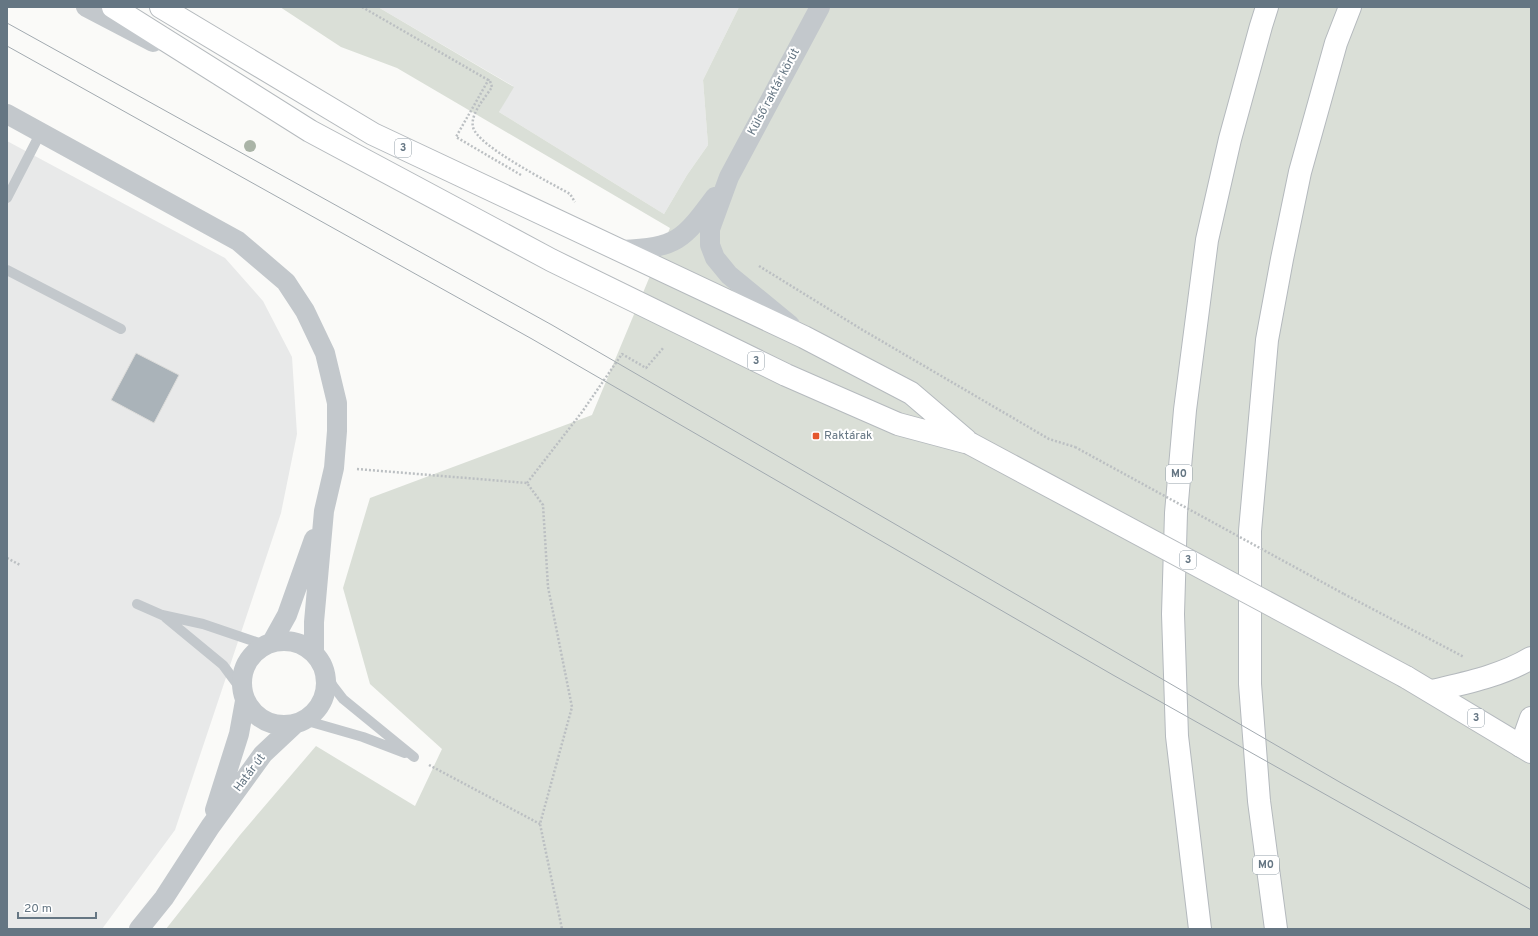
<svg xmlns="http://www.w3.org/2000/svg" width="1538" height="936" viewBox="0 0 1538 936" font-family="Overpass,sans-serif">
<rect width="100%" height="100%" fill="#fafaf8"/>
<!-- built -->
<path fill="#e8e9e9" d="M 378,7 L 739,7 L 703,80 L 708,145 L 687,175 L 664,214 L 499,112 L 513,86 Z
M 7,141 L 225,258 L 263,301 L 292,357 L 297,434 L 281,513 L 175,830 L 102,929 L 7,929 Z"/>
<!-- green -->
<path fill="#dadfd7" d="M 280,7 L 378,7 L 514,87 L 499,112 L 664,214 L 687,175 L 708,145 L 703,80 L 739,7 L 1531,7 L 1531,929 L 166,929 L 240,835 L 316,746 L 415,806 L 442,749 L 370,684 L 343,588 L 370,498 L 592,415 L 670,228 L 397,68 L 341,47 Z"/>
<!-- building -->
<path fill="#aab3b9" stroke="#dcdcda" d="M 136,353 L 179,375 L 154,423 L 111,400 Z"/>
<g fill="none" stroke-linecap="round" stroke-linejoin="round">
<!-- primary casing -->
<g stroke="#b5babe" stroke-width="24">
<path id="primary" d="M 113,7 L 310,131 L 551,260 L 786,375 L 898,424 L 969,443
M 161,7 L 373,134 L 804,337 L 911,393 L 966,440
M 1406,677 L 1531,752"/>
</g>
<!-- highway casing -->
<g stroke="#b4b9bd" stroke-width="24">
<path id="highway" d="M 1432,691 C 1465,683 1501,676 1531,658
M 1521,746 L 1531,718
M 1200,929 L 1177,736 L 1173,614 L 1176,513 L 1185,410 L 1207,240 L 1230,139 L 1261,26 L 1267,7
M 1276,929 L 1259,801 L 1250,684 L 1250,531 L 1267,340 L 1282,259 L 1300,172 L 1336,43 L 1350,7"/>
</g>
<!-- path -->
<path stroke="#bbbfc2" stroke-width="2.5" stroke-dasharray="2 2" stroke-linecap="butt" d="M 362,7 L 490,81 L 492,87 C 485,98 470,114 473,127 C 477,146 551,183 570,194 L 575,202
M 489,79 L 456,137 L 521,175
M 759,266 L 861,329 L 1049,439 L 1075,447
M 357,469 L 527,483 L 543,505 L 548,587 L 572,707 L 540,824 L 562,929
M 527,483 L 582,412 L 622,354 L 646,368 L 664,347
M 7,558 L 20,565
M 1344,594 L 1464,657
M 429,765 L 540,824"/>
<!-- lane -->
<path stroke="#c3c8cc" stroke-width="10" d="M 7,198 L 41,132
M 7,270 L 121,329
M 137,604 L 162,615 L 203,624 L 265,645
M 166,618 L 223,665 L 243,692
M 324,669 L 333,686 L 343,699 L 414,757
M 304,720 L 363,737 L 405,753"/>
<!-- street -->
<path stroke="#c3c8cc" stroke-width="20" d="M 86,7 L 153,42
M 7,114 L 238,241 L 286,282 L 305,311 L 325,353 L 337,403 L 337,431 L 334,468 L 324,511 L 314,622 L 314,653
M 621,250 C 677,248 683,240 715,197
M 790,325 L 729,275 L 715,258 L 710,245 L 710,229 L 729,177 L 820,7
M242 683a42 42 0 1 1 84 0a42 42 0 1 1-84 0Z
M 272,642 L 287,615 L 314,539
M 215,810 L 239,734 L 245,701
M 139,929 L 164,898 L 210,827 L 263,754 L 295,724"/>
<!-- primary -->
<use href="#primary" stroke="#fff" stroke-width="22"/>
<!-- highway -->
<use href="#highway" stroke="#fff" stroke-width="22"/>
<!-- tram -->
<path stroke="#a2aab0" stroke-width="1" d="M 7,23 L 552,325 L 1343,784 L 1531,889
M 7,46 L 532,339 L 1113,675 L 1531,910"/>
<!-- primary-bridge casing -->
<g stroke="#b5babe" stroke-width="24" stroke-linecap="butt">
<path id="primary-bridge" d="M 969,443 L 1406,677"/>
</g>
<!-- path-bridge -->
<path stroke="#bbbfc2" stroke-width="2.5" stroke-dasharray="2 2" stroke-linecap="butt" d="M 1075,447 L 1344,594"/>
<!-- primary-bridge -->
<use href="#primary-bridge" stroke="#fff" stroke-width="22"/>
</g>
<!-- trees -->
<circle fill="#aab4a7" cx="250" cy="146" r="6"/>
<!-- markers -->
<rect fill="#e4572e" stroke="#fff" stroke-width="1.5" x="812" y="432" width="8" height="8" rx="2"/>
<g text-anchor="middle" dominant-baseline="central" stroke-width="4" stroke-linejoin="round" paint-order="stroke">
<!-- shield labels -->
<g fill="#fff" stroke="#939fa8" stroke-width="1">
<rect x="395" y="139" width="16" height="18" rx="3"/>
<rect x="748" y="352" width="16" height="18" rx="3"/>
<rect x="1166" y="465" width="26" height="18" rx="3"/>
<rect x="1180" y="551" width="16" height="18" rx="3"/>
<rect x="1468" y="709" width="16" height="18" rx="3"/>
<rect x="1253" y="856" width="26" height="18" rx="3"/>
</g>
<g font-size="11" font-weight="bold" fill="#657683">
<text x="403" y="148">3</text>
<text x="756" y="361">3</text>
<text x="1179" y="474">M0</text>
<text x="1188" y="560">3</text>
<text x="1476" y="718">3</text>
<text x="1266" y="865">M0</text>
</g>
<!-- street labels -->
<g font-size="12" fill="#657683" stroke="#fff">
<text transform="translate(774 92) rotate(-62)">Külső raktár körút</text>
<text transform="translate(250 773) rotate(-53)">Határ út</text>
</g>
<!-- poi labels -->
<g font-size="12" fill="#657683" stroke="#fff" text-anchor="start">
<text x="824" y="436">Raktárak</text>
</g>
</g>
<!-- border -->
<rect width="1538" height="936" fill="none" stroke="#657683" stroke-width="16"/>
<!-- scale -->
<path d="M18 912v6h78v-6" fill="none" stroke="#657683" stroke-width="2"/>
<text x="24" y="912" font-size="12" fill="#657683" stroke="#ffffff" stroke-width="3" paint-order="stroke">20 m</text>
</svg>
